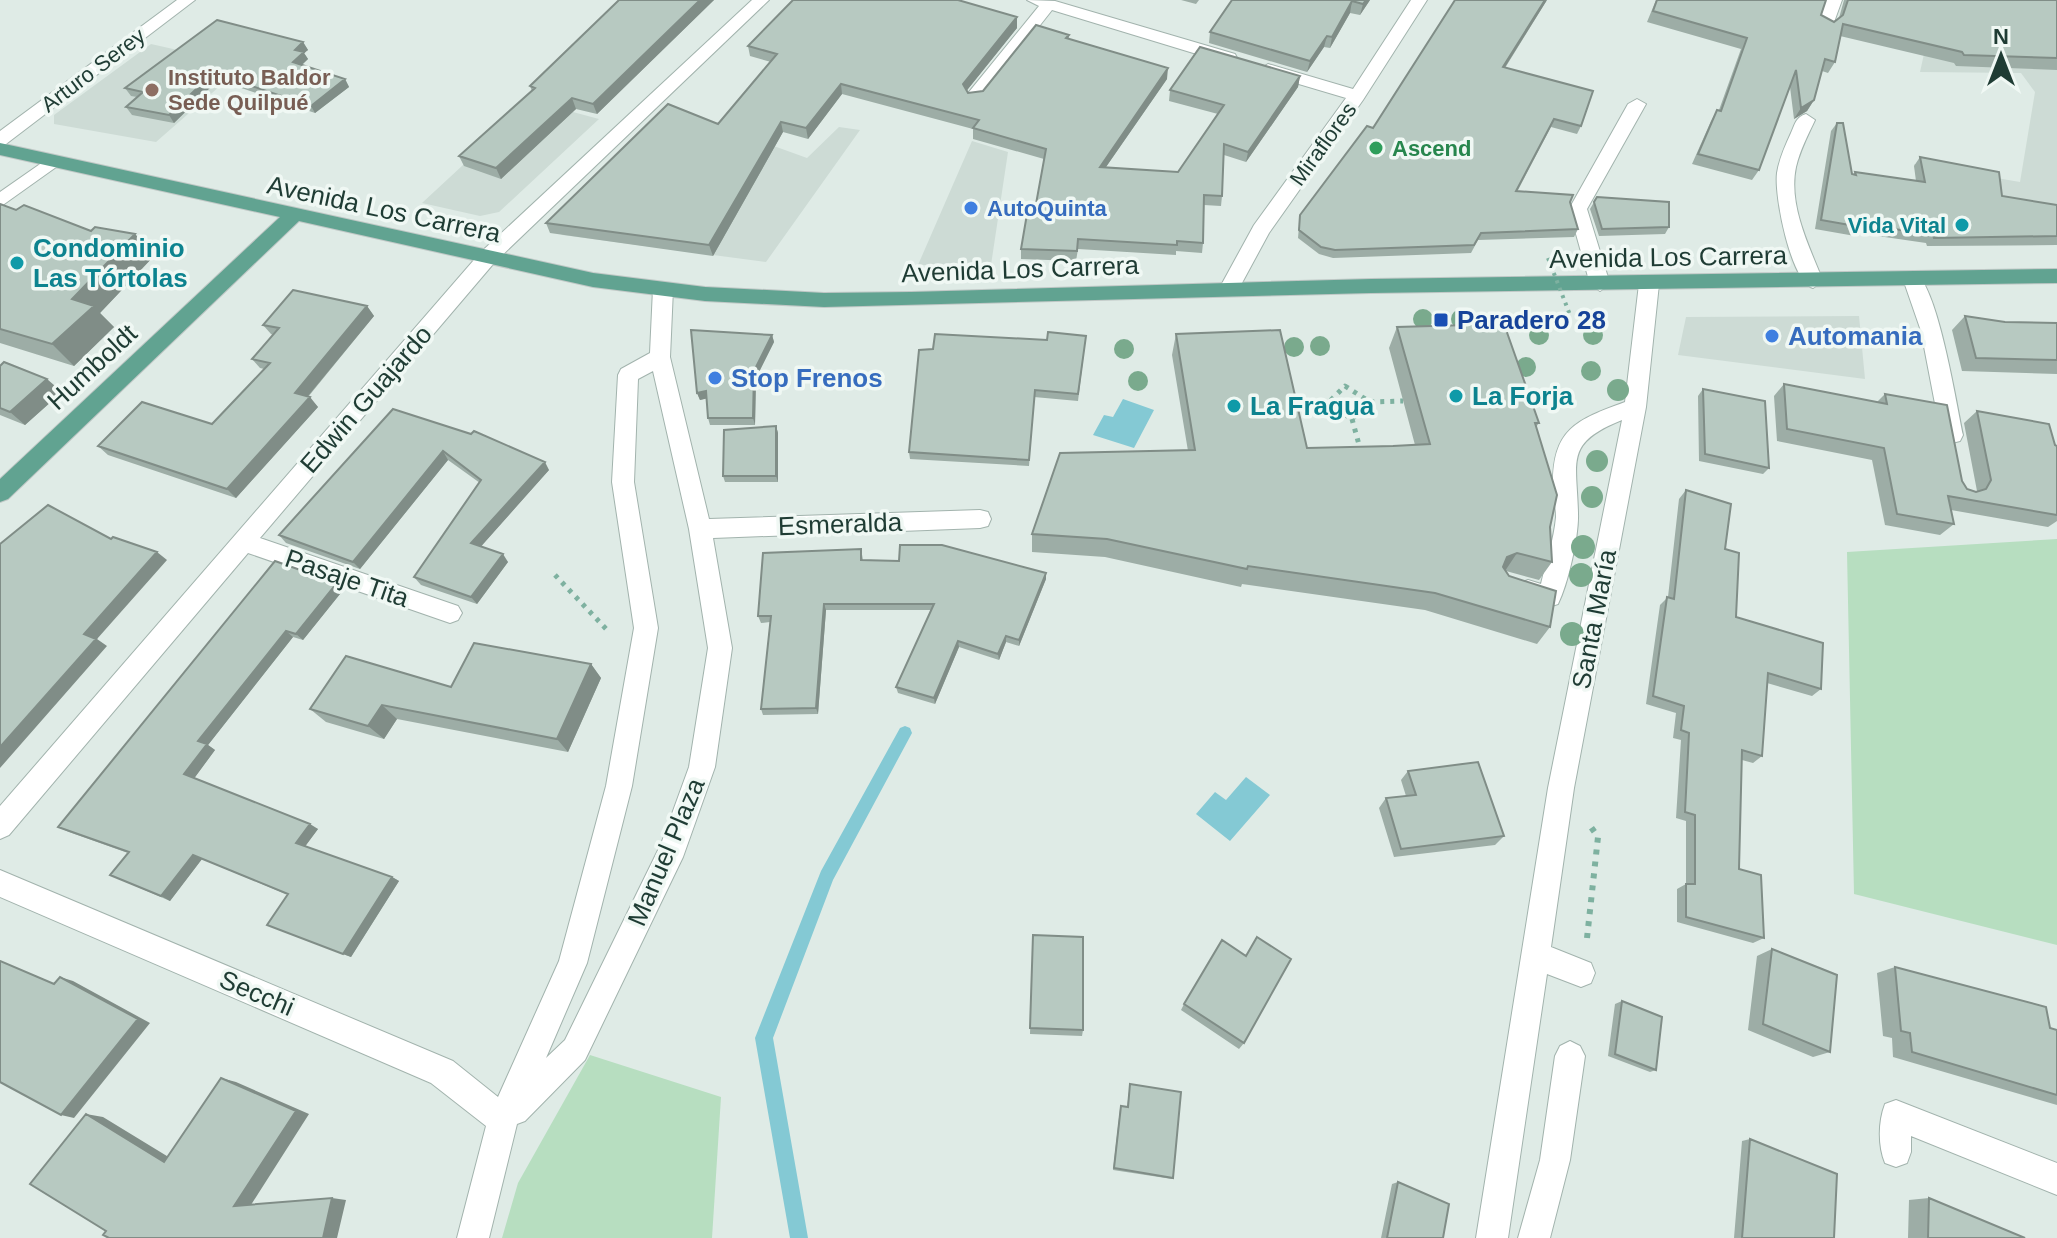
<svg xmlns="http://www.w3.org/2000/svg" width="2057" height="1238" viewBox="0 0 2057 1238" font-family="Arial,sans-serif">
<rect width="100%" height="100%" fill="#dfebe6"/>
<!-- built -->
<path fill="#cddbd5" d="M 1936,0 L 2057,0 L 2057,245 L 1927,246 L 1914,164 L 2020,182 L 2035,92 L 2021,73 L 1920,72 Z
M 151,44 L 244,65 L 156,142 L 54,124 L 54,115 Z
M 532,101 L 599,119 L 499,212 L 480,216 L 422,203 Z
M 675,110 L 807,158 L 839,127 L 860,130 L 766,262 L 562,235 L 556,228 Z
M 972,141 L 1008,152 L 991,265 L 918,265 Z
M 1859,316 L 1865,379 L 1678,355 L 1686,317 Z"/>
<!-- green -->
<path fill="#b7dec0" d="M 2057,539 L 2057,945 L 1854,894 L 1847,552 Z
M 590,1055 L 721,1097 L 712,1238 L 502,1238 L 518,1183 Z"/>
<!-- water -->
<path fill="#84c9d4" d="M 1123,399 L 1154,410 L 1134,448 L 1093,435 L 1104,415 L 1113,417 Z
M 1246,777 L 1270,795 L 1230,841 L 1196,814 L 1215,792 L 1226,800 Z"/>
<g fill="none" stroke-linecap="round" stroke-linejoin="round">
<!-- stream -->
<path fill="#84c9d4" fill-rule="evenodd" d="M 905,726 L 910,728 L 912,733 L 833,880 L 773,1038 L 808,1238 L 790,1238 L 755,1038 L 821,871 L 900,728 Z"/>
<!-- minor casing -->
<g stroke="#a2b3ad" stroke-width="2">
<path id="minor" d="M 177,0 L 195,0 L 6,144 L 0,146 L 0,131 Z
M 752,0 L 769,0 L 494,263 L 260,538 L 458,606 L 462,613 L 458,620 L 450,623 L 248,553 L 9,835 L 0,839 L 0,806 L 480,253 Z
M 1027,0 L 1055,1 L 1235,54 L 1237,58 L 1235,62 L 1223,62 L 1052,10 L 981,100 L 969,100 L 966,96 L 969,92 L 1039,6 Z
M 1411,0 L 1427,0 L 1363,100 L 1269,233 L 1236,294 L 1222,294 L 1219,289 L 1254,225 L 1346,98 L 1262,73 L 1260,69 L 1268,64 L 1353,89 Z
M 1826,0 L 1842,0 L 1833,25 L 1825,30 L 1817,25 Z
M 1637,99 L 1646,104 L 1587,209 L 1610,284 L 1600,291 L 1590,284 L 1569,209 L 1628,104 Z
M 1806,114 L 1815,120 C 1808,135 1800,150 1796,167 C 1788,205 1809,246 1823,281 L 1813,288 C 1791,282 1774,196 1777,173 C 1779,159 1785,146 1791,133 C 1795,124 1796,117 1806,114 Z
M 53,155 L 62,161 L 59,165 L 0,207 L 0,192 Z
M 1913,272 C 1937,279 1957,408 1963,435 L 1960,441 L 1952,443 L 1944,441 L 1941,435 L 1921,331 L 1903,279 Z
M 1649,277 L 1659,284 L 1646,407 L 1574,788 L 1551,947 L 1591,963 L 1595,973 L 1591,983 L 1581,987 L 1547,974 L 1508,1238 L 1476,1238 L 1548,788 L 1622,420 C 1564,443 1577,461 1578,513 C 1579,536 1568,584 1558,604 C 1546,609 1532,601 1520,597 L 1516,590 L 1520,583 L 1528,580 L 1541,584 C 1546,562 1554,540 1556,517 C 1556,507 1553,497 1553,487 C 1552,429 1576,420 1625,402 L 1639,284 Z
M 663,282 L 673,289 L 670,357 L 709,519 L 980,510 L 988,512 L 991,519 L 988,526 L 980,528 L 713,538 L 732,648 L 715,767 L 683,857 L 585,1060 L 525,1121 L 517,1124 L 489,1238 L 457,1238 L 486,1126 L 431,1083 L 0,897 L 0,870 L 453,1061 L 498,1097 L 559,961 L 606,786 L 634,628 L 612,482 L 618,375 L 621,369 L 650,353 L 653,289 ZM 653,371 L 689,529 L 708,648 L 689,767 L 661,844 L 565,1040 L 546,1058 L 587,963 L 632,786 L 658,628 L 634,482 L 638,379 Z
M 1570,1041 L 1580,1046 L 1585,1056 L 1570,1160 L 1550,1238 L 1518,1238 L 1540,1160 L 1555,1056 L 1560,1046 Z
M 1896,1100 L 2057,1163 L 2057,1195 L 1911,1136 L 1911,1152 L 1907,1163 L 1896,1167 L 1885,1163 C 1878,1146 1878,1122 1885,1104 Z"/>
</g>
<!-- major casing -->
<g stroke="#c0c8c6" stroke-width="2">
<path id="major" d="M 0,143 L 593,273 L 705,287 L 824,293 L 911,292 L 1371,279 L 2057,269 L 2057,283 L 1371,293 L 824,307 L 705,301 L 593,287 L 299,221 L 8,499 L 0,502 L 0,479 L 280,217 L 0,155 Z"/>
</g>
<!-- path-far1 -->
<path stroke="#7eb1a0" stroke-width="5" stroke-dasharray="4 6" stroke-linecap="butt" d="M 1328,403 L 1352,419 L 1370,402
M 1292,404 L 1328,403 L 1345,386 L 1370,402 L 1403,401
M 1352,419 L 1361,452
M 555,575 L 609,632"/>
<!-- path -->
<path stroke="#7eb1a0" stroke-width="6" stroke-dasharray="5 7" stroke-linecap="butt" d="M 1587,938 L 1598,837 L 1591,827"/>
<!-- minor -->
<use href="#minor" fill="#fff" fill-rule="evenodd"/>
<!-- major -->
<use href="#major" fill="#61a391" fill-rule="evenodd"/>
<!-- path-bridge -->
<path stroke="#7eb1a0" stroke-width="4" stroke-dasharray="3 5" stroke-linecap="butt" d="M 1548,258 L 1570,315"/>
</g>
<!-- trees -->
<g fill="#7aaa8d">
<circle cx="1423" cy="319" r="10"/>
<circle cx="1461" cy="319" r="10"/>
<circle cx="1539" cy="335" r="10"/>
<circle cx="1593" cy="335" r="10"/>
<circle cx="1320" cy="346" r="10"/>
<circle cx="1294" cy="347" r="10"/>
<circle cx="1124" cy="349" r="10"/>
<circle cx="1526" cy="367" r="10"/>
<circle cx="1591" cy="371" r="10"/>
<circle cx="1138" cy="381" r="10"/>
<circle cx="1618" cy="390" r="11"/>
<circle cx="1597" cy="461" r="11"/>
<circle cx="1592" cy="497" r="11"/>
<circle cx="1583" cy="547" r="12"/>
<circle cx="1581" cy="575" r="12"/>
<circle cx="1572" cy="634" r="12"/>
</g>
<!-- wall -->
<path fill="#9dada6" d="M 619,0 L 714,0 L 597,114 L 576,109 L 501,179 L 464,166 L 459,156 L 532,91 L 530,86 Z
M 1181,0 L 1199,0 L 1196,4 Z
M 1232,0 L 1370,0 L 1360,15 L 1350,13 L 1330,48 L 1324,47 L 1307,72 L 1209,43 L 1210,32 Z
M 1547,0 L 1505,68 L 1581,126 L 1577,134 L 1551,127 L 1517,192 L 1570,202 L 1578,229 L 1574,237 L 1478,240 L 1471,253 L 1333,258 L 1319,254 L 1298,238 L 1300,215 Z
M 1656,0 L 1826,0 L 1821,15 L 1834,22 L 1839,18 L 1844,0 L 2057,0 L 2057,70 L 1956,66 L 1954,63 L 1840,36 L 1835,62 L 1828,73 L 1822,71 L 1814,100 L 1807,111 L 1794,119 L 1790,87 L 1759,170 L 1752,180 L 1692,164 L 1711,121 L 1717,110 L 1719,110 L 1741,49 L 1647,22 Z
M 1017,17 L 1017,28 L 967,90 L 968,93 L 983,91 L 1069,35 L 1069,39 L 1167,79 L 1106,167 L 1178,172 L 1218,114 L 1169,101 L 1170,90 L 1300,76 L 1298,87 L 1246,162 L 1224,155 L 1222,196 L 1221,206 L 1204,205 L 1203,243 L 1202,253 L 1176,251 L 1176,255 L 1078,249 L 1076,261 L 1021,259 L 1021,249 L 1034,215 L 1044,159 L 973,139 L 973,129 L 842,94 L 808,139 L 783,132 L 713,256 L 550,233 L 546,223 L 718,124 L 771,62 L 750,56 L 748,46 Z
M 303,42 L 308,50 L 304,53 L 308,59 L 302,65 L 345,79 L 349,87 L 315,113 L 218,80 L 174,123 L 132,115 L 126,107 L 137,97 L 131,96 L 125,88 Z
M 1837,123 L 1852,174 L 1854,174 L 1855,172 L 1916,181 L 1914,166 L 1920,157 L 2002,196 L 2057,205 L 2057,245 L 1927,246 L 1926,243 L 1857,233 L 1855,236 L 1815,229 L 1831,131 Z
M 1597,197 L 1669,227 L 1665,234 L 1599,236 L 1590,209 Z
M 0,204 L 16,210 L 91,231 L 135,234 L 154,256 L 100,313 L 114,327 L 74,366 L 0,343 Z
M 367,306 L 374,316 L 308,397 L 318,407 L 236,498 L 108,455 L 98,446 L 212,424 L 264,369 L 260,368 L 252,359 L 273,335 L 271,334 L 263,325 Z
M 1965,316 L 2005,322 L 2057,323 L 2057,374 L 1962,371 L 1952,330 Z
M 1397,327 L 1539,423 L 1536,427 L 1550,527 L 1552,562 L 1539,580 L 1506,571 L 1550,627 L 1537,644 L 1425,610 L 1242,584 L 1241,587 L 1105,557 L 1032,552 L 1032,534 L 1188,451 L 1172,355 L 1176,334 L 1307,448 L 1415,445 L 1389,348 Z
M 772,335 L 774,342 L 756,378 L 755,425 L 710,425 L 708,418 L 707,398 L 700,400 L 697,393 Z
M 1086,336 L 1078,401 L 1034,397 L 1029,466 L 910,459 L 909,452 L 1047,340 Z
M 0,366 L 62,392 L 25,425 L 0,415 Z
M 1784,384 L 1877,402 L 1885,394 L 1962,481 L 1967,489 L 1976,492 L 1977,491 L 1964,423 L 1977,411 L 2057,446 L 2057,521 L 2048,527 L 1951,510 L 1954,524 L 1940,535 L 1885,525 L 1872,460 L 1777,441 L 1774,396 Z
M 1703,389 L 1769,468 L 1763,474 L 1699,461 L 1698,396 Z
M 393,409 L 549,470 L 481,546 L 508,562 L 477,604 L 421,585 L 414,577 L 480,483 L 448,460 L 360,569 L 286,543 L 279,535 Z
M 776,426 L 778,433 L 778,482 L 725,482 L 723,476 Z
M 1686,490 L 1725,549 L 1736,617 L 1821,689 L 1812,696 L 1767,683 L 1762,756 L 1753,763 L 1742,760 L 1739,869 L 1764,938 L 1753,943 L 1677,922 L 1677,889 L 1686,884 L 1686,821 L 1676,818 L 1681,740 L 1673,738 L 1676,713 L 1646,704 L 1660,605 L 1668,597 L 1679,499 Z
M 861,549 L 863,560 L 1046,573 L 1046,579 L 1019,646 L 1006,642 L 999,660 L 959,647 L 935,704 L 898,693 L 896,687 L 931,610 L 826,610 L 818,714 L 763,715 L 761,709 L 770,622 L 761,623 L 758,616 Z
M 337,583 L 344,589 L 303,640 L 293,637 L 208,745 L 215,750 L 194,778 L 318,829 L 305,846 L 392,877 L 399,881 L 351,957 L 267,925 L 288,895 L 202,859 L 170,901 L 110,875 L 128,853 L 69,832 L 58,827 Z
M 591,664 L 601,678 L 568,752 L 397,719 L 384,739 L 326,722 L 310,709 L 451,687 Z
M 1408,771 L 1504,836 L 1495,845 L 1394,857 L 1379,808 L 1386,798 L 1406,796 L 1401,780 Z
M 1033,935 L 1083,1030 L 1082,1036 L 1030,1034 Z
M 1772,949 L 1830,1052 L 1813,1057 L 1748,1030 L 1757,956 Z
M 1895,967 L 2057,1030 L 2057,1105 L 1893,1057 L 1892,1038 L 1883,1036 L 1877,973 Z
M 1622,1001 L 1656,1070 L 1650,1072 L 1608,1056 L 1615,1004 Z
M 1184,1004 L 1244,1043 L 1239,1049 L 1181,1010 Z
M 1130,1084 L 1173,1178 L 1172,1179 L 1113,1170 L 1120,1109 L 1121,1106 L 1127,1107 Z
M 1750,1139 L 1834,1238 L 1734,1238 L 1742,1141 Z
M 1398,1182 L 1443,1238 L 1381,1238 L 1392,1184 Z
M 1929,1198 L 2025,1238 L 1908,1238 L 1909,1200 Z"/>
<!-- shaded-wall -->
<path fill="#808d87" d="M 700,0 L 714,0 L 597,114 L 593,104 Z
M 1366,0 L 1370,0 L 1360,15 L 1363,4 Z
M 1545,0 L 1547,0 L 1500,75 L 1503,67 Z
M 1352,1 L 1350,13 L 1330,48 L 1332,37 Z
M 1017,17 L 1017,28 L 964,94 L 963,84 Z
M 1327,36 L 1324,47 L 1307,72 L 1310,61 Z
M 303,42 L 308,50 L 304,53 L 308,59 L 297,69 L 293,62 L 295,50 Z
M 1168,68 L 1167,79 L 1099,177 L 1100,167 Z
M 213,73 L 218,80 L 174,123 L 169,115 Z
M 1300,76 L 1298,87 L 1246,162 L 1248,152 Z
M 345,79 L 349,87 L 315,113 L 311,106 Z
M 841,84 L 842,94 L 808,139 L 806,128 Z
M 572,98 L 576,109 L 501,179 L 496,168 Z
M 1814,100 L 1807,111 L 1794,119 L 1801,108 Z
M 781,122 L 783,132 L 713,256 L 709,245 Z
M 135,234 L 154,256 L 100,313 L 114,327 L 74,366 L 52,344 L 72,299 Z
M 367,306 L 374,316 L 303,402 L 295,393 Z
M 772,335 L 774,342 L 756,378 L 755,425 L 753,418 L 754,371 Z
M 47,379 L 62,392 L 25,425 L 10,412 Z
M 706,391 L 709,398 L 700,400 L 697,393 Z
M 310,397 L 318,407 L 236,498 L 227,489 Z
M 776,426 L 778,433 L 778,482 L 776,476 Z
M 443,451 L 448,460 L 360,569 L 353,562 Z
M 545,462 L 549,470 L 477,551 L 471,543 Z
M 157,552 L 167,560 L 97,639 L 107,646 L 0,768 L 0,747 L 84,634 Z
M 1517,553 L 1505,571 L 1495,576 L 1507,557 Z
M 503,554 L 508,562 L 477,604 L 471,597 Z
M 1046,573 L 1046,579 L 1019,646 L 1019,640 Z
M 337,583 L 344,589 L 303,640 L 296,634 Z
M 824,604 L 826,610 L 818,714 L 816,708 Z
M 286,631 L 293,637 L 208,745 L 215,750 L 193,780 L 184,774 L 198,741 Z
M 1006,636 L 1006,642 L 999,660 L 998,654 Z
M 958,641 L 959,647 L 935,704 L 934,698 Z
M 591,664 L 601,678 L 568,752 L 557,739 Z
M 382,705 L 397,719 L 384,739 L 368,726 Z
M 310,824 L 318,829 L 304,848 L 296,843 Z
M 193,855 L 202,859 L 170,901 L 161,896 Z
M 392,877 L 399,881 L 351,957 L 343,954 Z
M 60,977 L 73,981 L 150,1023 L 74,1118 L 61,1115 Z
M 221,1078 L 236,1082 L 309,1114 L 249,1208 L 234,1206 Z
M 86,1114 L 103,1117 L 180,1164 L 164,1162 Z
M 332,1198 L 346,1200 L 337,1238 L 323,1238 Z"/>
<!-- building -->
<path fill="#b7c9c1" stroke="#808d87" stroke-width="2" d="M 619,0 L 700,0 L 593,104 L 572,98 L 496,168 L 459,156 L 535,88 L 530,86 Z
M 793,0 L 958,0 L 1017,17 L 963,84 L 968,93 L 983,91 L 1036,25 L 1069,35 L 1066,38 L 1168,68 L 1100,167 L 1178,172 L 1224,105 L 1170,90 L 1200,47 L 1300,76 L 1248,152 L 1224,144 L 1222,196 L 1204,195 L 1203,243 L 1177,241 L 1177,245 L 1078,239 L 1077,251 L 1021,249 L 1027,214 L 1034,215 L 1046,149 L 973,128 L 979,120 L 841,84 L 806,128 L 781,122 L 709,245 L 546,223 L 668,104 L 718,124 L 777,54 L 748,46 Z
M 1232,0 L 1366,0 L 1363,4 L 1352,1 L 1332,37 L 1327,36 L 1310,61 L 1210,32 Z
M 1455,0 L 1545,0 L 1503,67 L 1593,91 L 1581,126 L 1554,119 L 1516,191 L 1573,195 L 1570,202 L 1578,229 L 1481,233 L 1474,245 L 1335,250 L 1321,247 L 1299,230 L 1300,215 L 1367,126 L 1373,128 Z
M 1657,0 L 1826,0 L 1821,15 L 1834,22 L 1843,15 L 1848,0 L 2057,0 L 2057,58 L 1964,55 L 1962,52 L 1843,24 L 1835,62 L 1825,59 L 1814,100 L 1801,108 L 1796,70 L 1759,170 L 1698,154 L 1717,110 L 1721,111 L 1747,38 L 1653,11 Z
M 217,20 L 303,42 L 295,50 L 304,52 L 293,62 L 345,79 L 311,106 L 213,73 L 169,115 L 126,107 L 143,92 L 125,88 Z
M 1837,123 L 1843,123 L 1852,174 L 1856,175 L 1855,172 L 1925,182 L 1920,157 L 1999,172 L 2002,196 L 2057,205 L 2057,236 L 1934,238 L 1933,235 L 1861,224 L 1861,227 L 1821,220 Z
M 1597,197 L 1669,202 L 1669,227 L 1602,229 L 1594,202 Z
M 0,204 L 16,210 L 24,205 L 91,231 L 95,227 L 135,234 L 72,299 L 94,306 L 52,344 L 0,329 Z
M 293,290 L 367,306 L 295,393 L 310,397 L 227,489 L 98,446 L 142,402 L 212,424 L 270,363 L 252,359 L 279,328 L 263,325 Z
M 1965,316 L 2005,322 L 2057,323 L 2057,360 L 1976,358 Z
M 1504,324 L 1539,423 L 1535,423 L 1557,495 L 1550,527 L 1552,562 L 1517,553 L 1507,557 L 1503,567 L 1509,576 L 1556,591 L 1550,627 L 1435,593 L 1248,566 L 1247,569 L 1107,539 L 1032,534 L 1060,453 L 1195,450 L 1176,334 L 1280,330 L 1307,448 L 1393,446 L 1430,444 L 1397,327 Z
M 691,330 L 772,335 L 754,371 L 753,418 L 708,418 L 706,391 L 697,393 Z
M 1048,332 L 1086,336 L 1078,394 L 1035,390 L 1029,460 L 909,452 L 919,350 L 933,349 L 935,334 L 1047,340 Z
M 4,362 L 47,379 L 10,412 L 0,408 L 0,366 Z
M 1784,384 L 1887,404 L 1885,394 L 1947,405 L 1962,481 L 1967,489 L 1976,492 L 1986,489 L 1991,480 L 1977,411 L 2049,424 L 2055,445 L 2057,446 L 2057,515 L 1948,496 L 1954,524 L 1897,514 L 1884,448 L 1787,429 Z
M 1703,389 L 1765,401 L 1769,468 L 1705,454 Z
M 393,409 L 471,434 L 474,431 L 545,462 L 471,543 L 503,554 L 471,597 L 414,577 L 481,480 L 443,451 L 353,562 L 279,535 Z
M 776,426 L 776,476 L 723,476 L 724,430 Z
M 1686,490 L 1731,504 L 1725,549 L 1739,553 L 1736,617 L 1823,643 L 1821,689 L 1768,673 L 1762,756 L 1742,750 L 1739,869 L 1761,875 L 1764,938 L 1686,917 L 1686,884 L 1695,884 L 1695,815 L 1685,812 L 1689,733 L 1681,730 L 1684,706 L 1653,696 L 1667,597 L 1674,599 Z
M 48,505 L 111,539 L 113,537 L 157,552 L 84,634 L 96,639 L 0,747 L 0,544 Z
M 900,545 L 942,545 L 1046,573 L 1019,640 L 1006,636 L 998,654 L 958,641 L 934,698 L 896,687 L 934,604 L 824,604 L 816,708 L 761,709 L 771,616 L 758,616 L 763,553 L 861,549 L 861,560 L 899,561 Z
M 275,561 L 337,583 L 296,634 L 286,631 L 198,741 L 207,744 L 184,774 L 310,824 L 296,843 L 392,877 L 343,954 L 267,925 L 288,894 L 193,855 L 161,896 L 110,875 L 129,852 L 58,827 Z
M 474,643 L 591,664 L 557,739 L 382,705 L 368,726 L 310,709 L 346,656 L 451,687 Z
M 1478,762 L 1504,836 L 1401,849 L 1386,798 L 1416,795 L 1408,771 Z
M 1033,935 L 1083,937 L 1083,1030 L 1030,1028 Z
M 1257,937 L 1291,959 L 1244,1043 L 1184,1004 L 1222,940 L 1246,956 Z
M 1772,949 L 1837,975 L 1830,1052 L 1763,1024 Z
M 0,961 L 54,984 L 60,977 L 138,1019 L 61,1115 L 0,1082 Z
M 1895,967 L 2046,1007 L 2050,1028 L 2057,1030 L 2057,1095 L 1912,1052 L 1910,1033 L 1901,1031 Z
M 1622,1001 L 1662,1017 L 1656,1070 L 1615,1054 Z
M 221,1078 L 296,1111 L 234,1206 L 332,1198 L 323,1238 L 109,1238 L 103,1235 L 106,1231 L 30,1184 L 86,1114 L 164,1162 Z
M 1130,1084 L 1181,1092 L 1173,1178 L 1114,1168 L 1121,1106 L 1128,1107 Z
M 1750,1139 L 1837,1174 L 1834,1238 L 1742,1238 Z
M 1398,1182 L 1449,1204 L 1443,1238 L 1387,1238 Z
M 1929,1198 L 2025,1238 L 1928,1238 Z"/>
<!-- markers -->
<circle fill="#8d6e63" stroke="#f0f8f4" stroke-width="3" cx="152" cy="90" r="8"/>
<circle fill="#2e9e5b" stroke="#f0f8f4" stroke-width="3" cx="1376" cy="148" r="8"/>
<g fill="#3f7fe0" stroke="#f0f8f4" stroke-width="3">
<circle cx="971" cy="208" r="8"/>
<circle cx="1772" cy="336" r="8"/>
<circle cx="715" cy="378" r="8"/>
</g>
<g fill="#0f9aa8" stroke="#f0f8f4" stroke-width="3">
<circle cx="1962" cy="225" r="8"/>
<circle cx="17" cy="263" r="8"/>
<circle cx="1456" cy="396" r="8"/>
<circle cx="1234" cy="406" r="8"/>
</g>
<rect fill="#1a4fb4" stroke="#f0f8f4" stroke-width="3" x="1433" y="312" width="16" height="16" rx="4"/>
<g text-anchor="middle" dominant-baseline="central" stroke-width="7" stroke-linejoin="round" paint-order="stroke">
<!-- far-street labels -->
<g font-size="22" fill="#1f3c34" stroke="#f0f8f4">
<text transform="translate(93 70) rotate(-37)">Arturo Serey</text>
<text transform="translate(1323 144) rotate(-54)">Miraflores</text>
</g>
<!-- far-education labels -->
<g font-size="22" font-weight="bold" fill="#785e54" stroke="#f0f8f4" text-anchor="start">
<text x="168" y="77">Instituto Baldor<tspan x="168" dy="25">Sede Quilpué</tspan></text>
</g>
<!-- far-leisure labels -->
<g font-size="22" font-weight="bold" fill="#27864d" stroke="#f0f8f4" text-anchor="start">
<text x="1392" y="148">Ascend</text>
</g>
<!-- far-shop labels -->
<g font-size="22" font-weight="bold" fill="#366cbe" stroke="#f0f8f4" text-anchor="start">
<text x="987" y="208">AutoQuinta</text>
</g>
<!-- far-culture labels -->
<g font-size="22" font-weight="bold" fill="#0d838f" stroke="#f0f8f4" text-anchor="end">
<text x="1946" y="225">Vida Vital</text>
</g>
<!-- street labels -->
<g font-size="26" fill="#1f3c34" stroke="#f0f8f4">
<text transform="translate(384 209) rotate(12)">Avenida Los Carrera</text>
<text transform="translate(1668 257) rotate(-1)">Avenida Los Carrera</text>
<text transform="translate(1020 269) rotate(-2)">Avenida Los Carrera</text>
<text transform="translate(92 367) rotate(-43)">Humboldt</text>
<text transform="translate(366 399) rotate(-49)">Edwin Guajardo</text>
<text transform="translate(840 524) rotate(-2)">Esmeralda</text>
<text transform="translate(347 578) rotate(19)">Pasaje Tita</text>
<text transform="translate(1594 619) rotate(-79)">Santa María</text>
<text transform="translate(666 852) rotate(-67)">Manuel Plaza</text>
<text transform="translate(257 993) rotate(23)">Secchi</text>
</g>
<!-- culture labels -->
<g font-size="26" font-weight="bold" fill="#0d838f" stroke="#f0f8f4" text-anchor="start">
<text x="33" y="248">Condominio<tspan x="33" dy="30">Las Tórtolas</tspan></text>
<text x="1472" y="396">La Forja</text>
<text x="1250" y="406">La Fragua</text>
</g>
<!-- transit labels -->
<g font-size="26" font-weight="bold" fill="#164399" stroke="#f0f8f4" text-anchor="start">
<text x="1457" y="320">Paradero 28</text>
</g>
<!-- shop labels -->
<g font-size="26" font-weight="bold" fill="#366cbe" stroke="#f0f8f4" text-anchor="start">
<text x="1788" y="336">Automania</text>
<text x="731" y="378">Stop Frenos</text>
</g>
</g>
<!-- north arrow -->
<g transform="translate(2001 56)" stroke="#f0f8f4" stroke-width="6" paint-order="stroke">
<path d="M0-6L14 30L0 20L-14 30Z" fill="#1f3c34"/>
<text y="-12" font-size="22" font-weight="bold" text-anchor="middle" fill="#1f3c34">N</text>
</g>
</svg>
